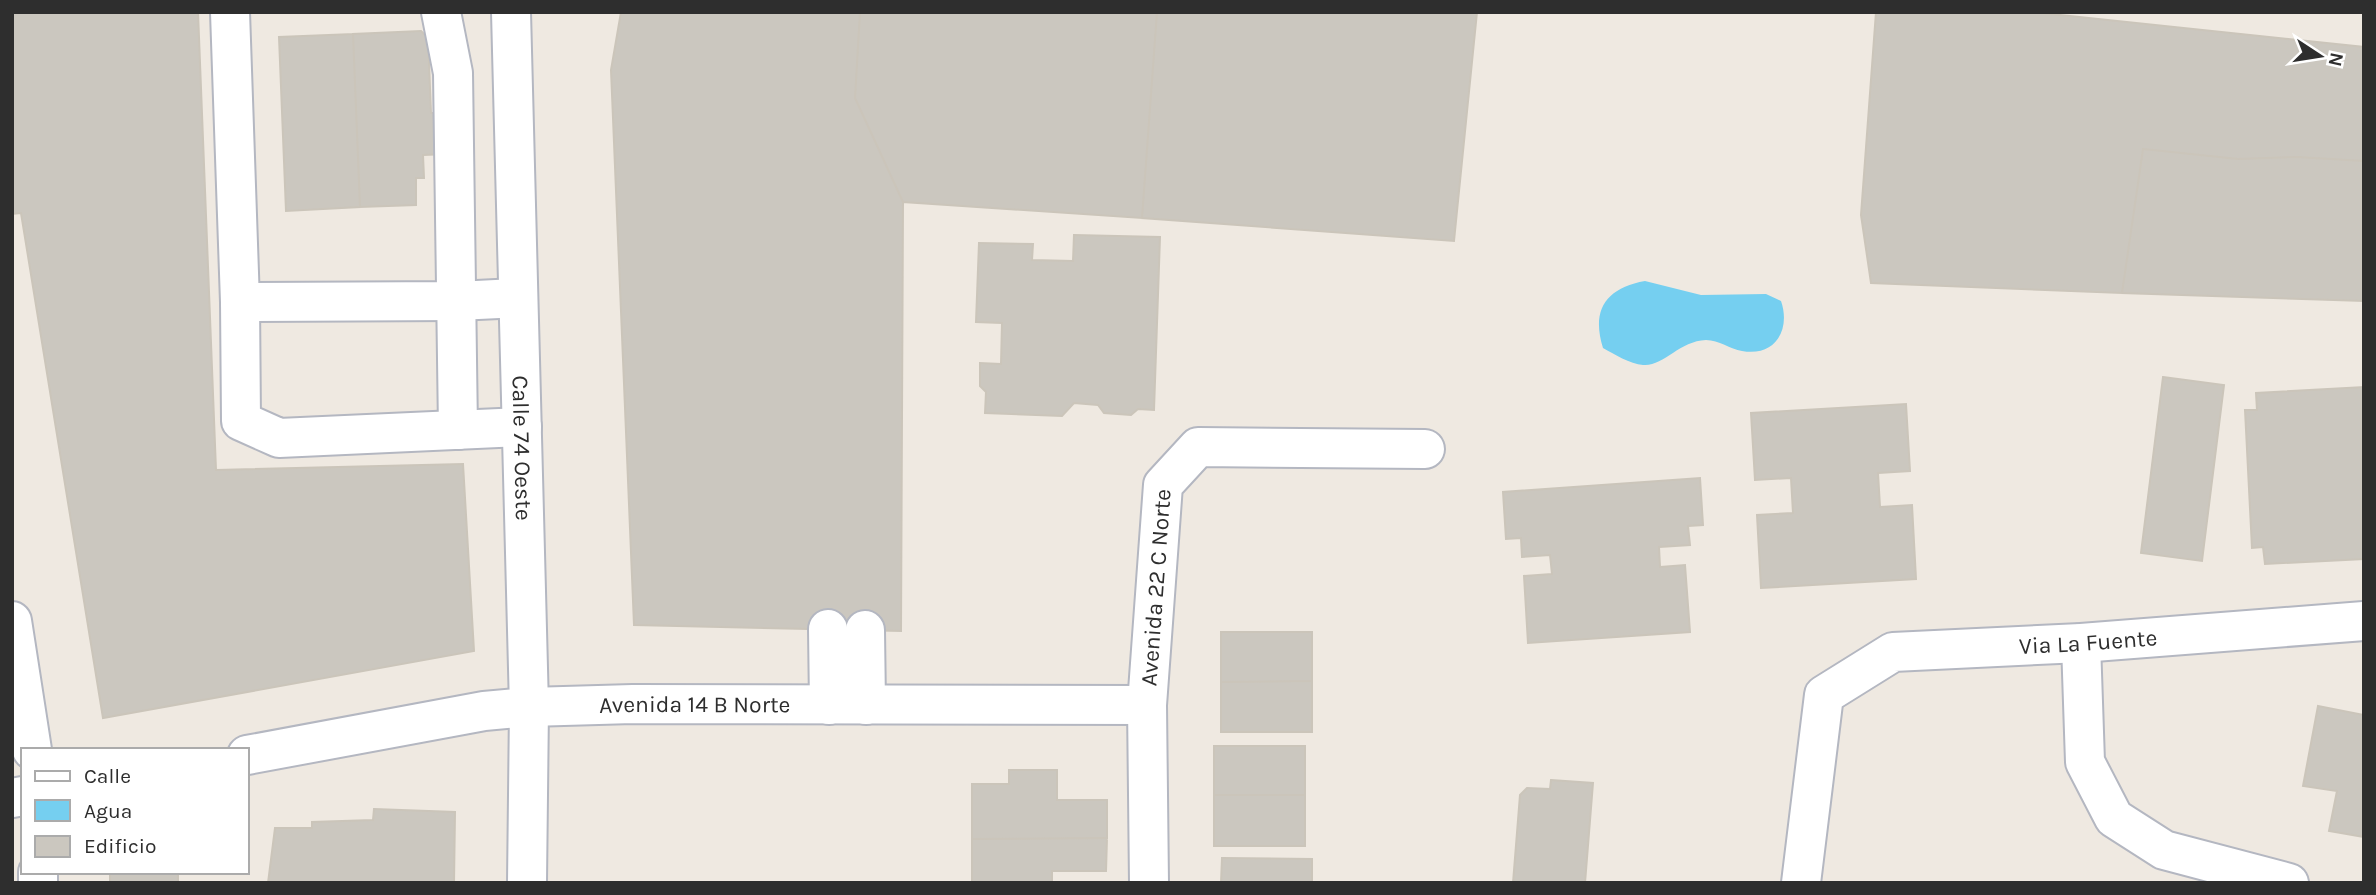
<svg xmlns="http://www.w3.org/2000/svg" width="2376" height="895" viewBox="0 0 2376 895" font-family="Karla,sans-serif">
<rect width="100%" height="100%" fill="#efe9e1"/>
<!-- water -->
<path fill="#75cff0" d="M 1645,281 L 1701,295 L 1766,294 L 1781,301 C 1791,330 1775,357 1742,351 C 1730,349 1719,340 1706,340 C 1679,341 1663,367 1643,365 C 1630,364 1614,354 1603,348 C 1591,310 1606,288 1645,281 Z"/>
<!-- building -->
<path fill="#cbc7bf" stroke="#cbc5ba" stroke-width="2" d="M 12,12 L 198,12 L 216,470 L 463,464 L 474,651 L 103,718 L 21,213 L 12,214 Z
M 621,12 L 860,12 L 855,98 L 903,202 L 901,631 L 634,625 L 611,70 Z
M 860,12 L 1157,12 L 1142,218 L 903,202 L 855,98 Z
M 1157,12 L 1477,12 L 1454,241 L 1142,218 Z
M 1876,12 L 2032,12 L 2364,47 L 2364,161 L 2297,157 L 2238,159 L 2143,149 L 2122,293 L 1871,283 L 1861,215 Z
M 421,31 L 428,38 L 431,113 L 445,113 L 447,154 L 423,155 L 424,178 L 416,178 L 416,205 L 360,207 L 353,34 Z
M 353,34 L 360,207 L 286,211 L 279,37 Z
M 2143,149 L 2238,159 L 2297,157 L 2364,161 L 2364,301 L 2122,293 Z
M 1074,235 L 1160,237 L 1154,410 L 1138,409 L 1131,415 L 1104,413 L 1098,405 L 1074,403 L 1062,416 L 985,413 L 986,392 L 980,386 L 980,363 L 1001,364 L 1002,323 L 976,322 L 979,243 L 1033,244 L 1032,260 L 1073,261 Z
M 2163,377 L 2224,385 L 2202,561 L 2141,553 Z
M 2364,387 L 2364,559 L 2265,564 L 2263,547 L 2252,548 L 2245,410 L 2257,410 L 2256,393 Z
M 1906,404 L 1910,471 L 1878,473 L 1880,507 L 1912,505 L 1916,579 L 1761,588 L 1757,515 L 1793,513 L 1791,478 L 1755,480 L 1751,413 Z
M 1700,478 L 1703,525 L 1688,526 L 1690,545 L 1659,547 L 1660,567 L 1685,565 L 1690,632 L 1528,643 L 1524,576 L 1552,574 L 1550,555 L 1522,557 L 1521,538 L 1506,539 L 1503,492 Z
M 1221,632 L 1312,632 L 1312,681 L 1221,682 Z
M 1312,681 L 1312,732 L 1221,732 L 1221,682 Z
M 2318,706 L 2364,715 L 2364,837 L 2329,831 L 2337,791 L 2303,786 Z
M 1214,746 L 1305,746 L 1305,795 L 1214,795 Z
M 1009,770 L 1057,770 L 1057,800 L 1107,800 L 1107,838 L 972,839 L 972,784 L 1009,784 Z
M 1551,780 L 1593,783 L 1585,883 L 1513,883 L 1520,795 L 1527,788 L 1550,789 Z
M 1214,795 L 1305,795 L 1305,846 L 1214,846 Z
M 374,809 L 455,812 L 454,883 L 268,883 L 275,828 L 312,828 L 312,822 L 373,820 Z
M 1107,838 L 1106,871 L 1052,871 L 1052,883 L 972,883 L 972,839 Z
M 1222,858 L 1312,859 L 1312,883 L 1221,883 Z
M 110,872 L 178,872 L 178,883 L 110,883 Z"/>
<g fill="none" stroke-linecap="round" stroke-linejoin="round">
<!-- minor casing -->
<g stroke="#b4b7c1" stroke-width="42">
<g id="minor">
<path d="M 230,12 L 240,302 L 241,421 L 279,438 L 522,427"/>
<path d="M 441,12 L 453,73 L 458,430"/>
<path id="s1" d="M 511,12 L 529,707 L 527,883"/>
<path d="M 240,302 L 457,301 L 518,298"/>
<path d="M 12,621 L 32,750"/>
<path d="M 828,629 L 829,705"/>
<path d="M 865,630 L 866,705"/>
<path d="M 2081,643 L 2085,762 L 2114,818 L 2164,850 L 2289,883"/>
<path id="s2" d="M 247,755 L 484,711 L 529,707 L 633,704 L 1147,705"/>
<path d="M 12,798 L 23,796"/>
<path d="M 38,883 L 38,872"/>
<path id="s3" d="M 1149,883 L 1147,705 L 1163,485 L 1198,447 L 1425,449"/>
<path id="s4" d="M 1801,883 L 1824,695 L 1893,652 L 2081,643 L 2364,621"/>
</g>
</g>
<!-- minor -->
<use href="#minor" stroke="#fff" stroke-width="38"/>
</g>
<g text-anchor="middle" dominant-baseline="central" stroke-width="7" stroke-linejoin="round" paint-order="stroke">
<!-- street labels -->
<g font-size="23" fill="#2e2e2e" stroke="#fff">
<text stroke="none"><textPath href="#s1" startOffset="436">Calle 74 Oeste</textPath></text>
<text stroke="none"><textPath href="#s3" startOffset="296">Avenida 22 C Norte</textPath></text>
<text stroke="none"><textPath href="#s4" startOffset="466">Via La Fuente</textPath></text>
<text stroke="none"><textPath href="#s2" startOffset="452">Avenida 14 B Norte</textPath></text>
</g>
</g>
<!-- border -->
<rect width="2376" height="895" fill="none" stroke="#2e2e2e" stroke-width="28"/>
<!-- legend -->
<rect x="21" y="748" width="228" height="126" fill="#ffffff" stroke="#ababab" stroke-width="2"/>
<rect x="35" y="771" width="35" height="10" fill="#ffffff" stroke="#ababab" stroke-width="2"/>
<text x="84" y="783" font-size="21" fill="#2e2e2e">Calle</text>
<rect x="35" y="800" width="35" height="21" fill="#75cff0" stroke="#ababab" stroke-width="2"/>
<text x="84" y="818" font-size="21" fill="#2e2e2e">Agua</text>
<rect x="35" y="836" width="35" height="21" fill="#cbc7bf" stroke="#ababab" stroke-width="2"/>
<text x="84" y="853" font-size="21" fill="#2e2e2e">Edificio</text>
<!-- north arrow -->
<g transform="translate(2320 56) rotate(102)" stroke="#ffffff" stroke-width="5" paint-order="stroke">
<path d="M0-5L12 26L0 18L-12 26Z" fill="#2e2e2e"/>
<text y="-10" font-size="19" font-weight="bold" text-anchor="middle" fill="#2e2e2e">N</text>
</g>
</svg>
